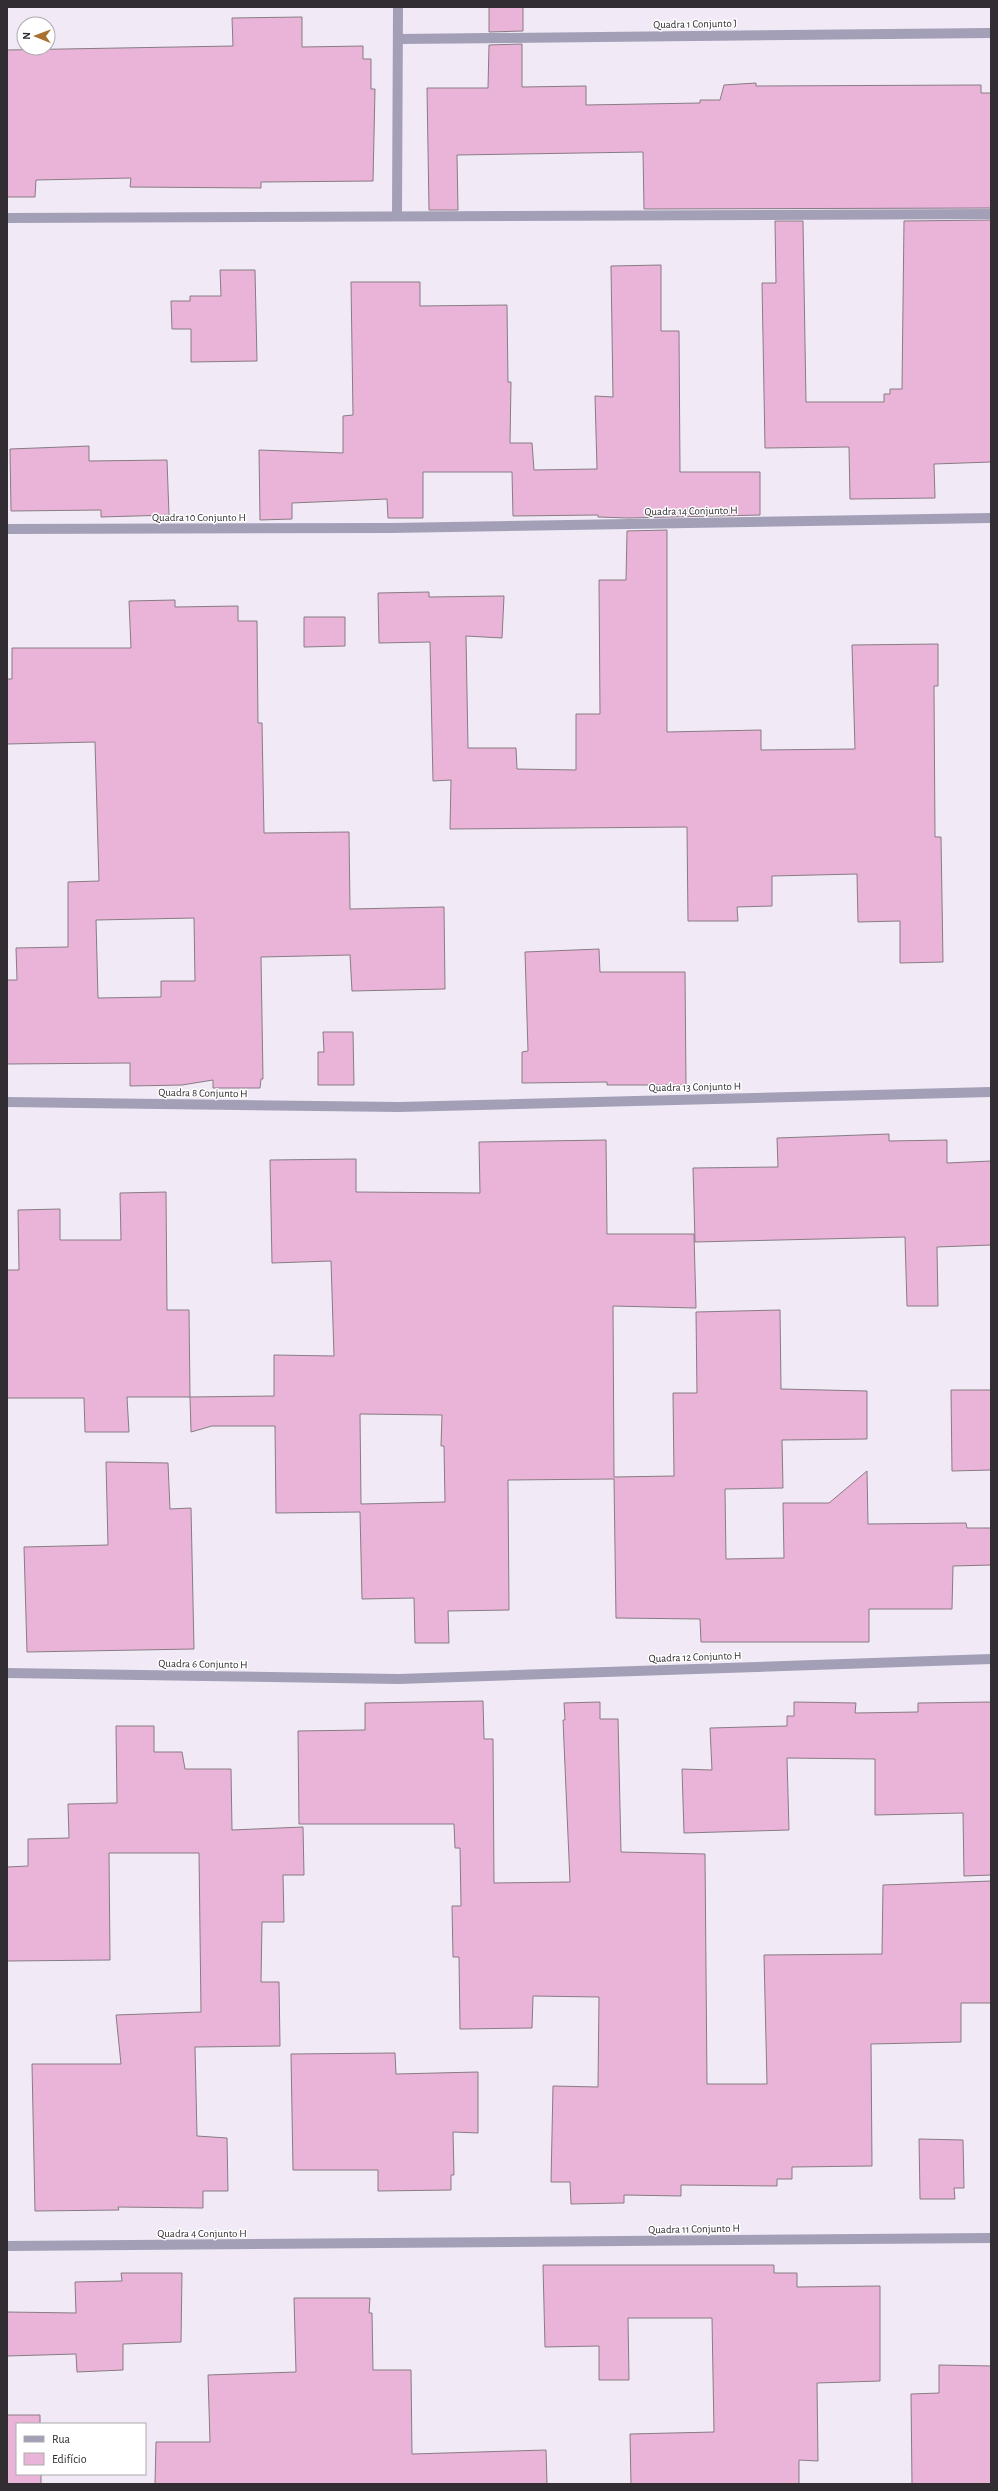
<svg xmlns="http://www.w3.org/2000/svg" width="998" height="2491" viewBox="0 0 998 2491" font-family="'Alegreya Sans',sans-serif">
<rect width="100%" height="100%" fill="#f1e9f5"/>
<!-- building -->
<path fill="#eab4d9" stroke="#887c84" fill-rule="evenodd" d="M 489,7 L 523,7 L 523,31 L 489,32 Z
M 302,17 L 302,47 L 363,46 L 363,59 L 371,59 L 371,89 L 375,89 L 373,181 L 261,182 L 261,188 L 130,187 L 131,178 L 36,180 L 35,197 L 7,197 L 7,50 L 233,46 L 232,18 Z
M 522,44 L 522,87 L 586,86 L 586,105 L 700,103 L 700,100 L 720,100 L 724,85 L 756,83 L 756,86 L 981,85 L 981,93 L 991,93 L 991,208 L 644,209 L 643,152 L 457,155 L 458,210 L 429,210 L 427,88 L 488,88 L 489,45 Z
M 991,220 L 991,462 L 934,464 L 935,498 L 850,499 L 849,447 L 765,448 L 762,283 L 776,283 L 775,221 L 803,221 L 806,402 L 884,402 L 884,394 L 890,394 L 890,389 L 902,389 L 904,221 Z
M 661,265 L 661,331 L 679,331 L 680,472 L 760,472 L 760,515 L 628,518 L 598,517 L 598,515 L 513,516 L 512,472 L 423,472 L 423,518 L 388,518 L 387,499 L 292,503 L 292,519 L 260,520 L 259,450 L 343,453 L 343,416 L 353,415 L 351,282 L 420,282 L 420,306 L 507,305 L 508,382 L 511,382 L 510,443 L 532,443 L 534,470 L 597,469 L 595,396 L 613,397 L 611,266 Z
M 220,270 L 255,270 L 257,361 L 191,362 L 191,329 L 172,329 L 171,301 L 190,301 L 190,296 L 221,296 Z
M 89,446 L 89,461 L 167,460 L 169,515 L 101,517 L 101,510 L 11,511 L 10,449 Z
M 667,530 L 667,732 L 761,730 L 761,750 L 855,749 L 852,645 L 938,644 L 938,686 L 934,686 L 935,837 L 941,837 L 943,962 L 900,963 L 900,921 L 858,922 L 857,874 L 772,876 L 772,906 L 737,907 L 738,921 L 688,921 L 687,827 L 450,829 L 451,780 L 433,781 L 430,642 L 379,643 L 378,593 L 429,592 L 429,597 L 504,596 L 502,638 L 466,636 L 468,748 L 516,748 L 517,769 L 576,770 L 576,714 L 600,714 L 599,580 L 626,580 L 627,531 Z
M 175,600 L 175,607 L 238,606 L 238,621 L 257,621 L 258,723 L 262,723 L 264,833 L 349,832 L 350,909 L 444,907 L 445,989 L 352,991 L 350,955 L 261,957 L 263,1079 L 261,1079 L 260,1088 L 213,1088 L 213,1080 L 182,1085 L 130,1086 L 130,1063 L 7,1064 L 7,980 L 17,980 L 16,948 L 68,947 L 68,882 L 99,881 L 95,742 L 7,744 L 7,679 L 12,679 L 12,648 L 131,648 L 129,601 ZM 194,918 L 195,981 L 161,981 L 161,997 L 98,998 L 96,920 Z
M 304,617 L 345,617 L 345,646 L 304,647 Z
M 599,949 L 600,972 L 685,972 L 686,1085 L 607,1085 L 607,1082 L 522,1083 L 522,1052 L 528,1051 L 525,952 Z
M 323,1032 L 353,1032 L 354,1085 L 318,1085 L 318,1052 L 324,1052 Z
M 889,1134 L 889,1141 L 947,1140 L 947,1163 L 991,1161 L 991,1245 L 937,1247 L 938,1306 L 907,1306 L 905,1237 L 695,1242 L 693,1168 L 778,1167 L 777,1138 Z
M 606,1140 L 607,1234 L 694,1234 L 696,1308 L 613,1306 L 614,1477 L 674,1476 L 673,1393 L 697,1393 L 696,1312 L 780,1310 L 781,1389 L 867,1391 L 867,1439 L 782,1440 L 783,1488 L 725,1489 L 726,1559 L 784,1558 L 783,1503 L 829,1503 L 867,1471 L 868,1524 L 966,1523 L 967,1528 L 991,1528 L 991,1565 L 953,1566 L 952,1609 L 869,1609 L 869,1642 L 701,1642 L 700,1619 L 616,1618 L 614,1479 L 508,1480 L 509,1610 L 448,1611 L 449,1643 L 415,1643 L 414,1598 L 362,1599 L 360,1512 L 276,1513 L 275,1426 L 212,1426 L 191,1432 L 190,1397 L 127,1397 L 129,1432 L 85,1432 L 84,1398 L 7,1398 L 7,1270 L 19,1270 L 18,1210 L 60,1209 L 60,1240 L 121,1240 L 120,1193 L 166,1192 L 167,1310 L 189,1310 L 190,1397 L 274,1396 L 274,1355 L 334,1356 L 331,1261 L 272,1263 L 270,1160 L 356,1159 L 356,1192 L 480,1193 L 479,1142 ZM 360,1414 L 442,1415 L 441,1446 L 444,1446 L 445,1502 L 361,1504 Z
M 951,1390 L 991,1390 L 991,1470 L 952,1471 Z
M 106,1462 L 168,1463 L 170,1509 L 191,1508 L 194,1649 L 27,1652 L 24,1547 L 108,1545 Z
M 483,1701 L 484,1739 L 493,1739 L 494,1883 L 570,1882 L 563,1720 L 565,1720 L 564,1703 L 600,1702 L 600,1719 L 618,1719 L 621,1852 L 705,1854 L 707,2084 L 767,2084 L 764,1955 L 882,1954 L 883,1885 L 991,1881 L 991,2003 L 961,2003 L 961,2042 L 871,2044 L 872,2166 L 792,2167 L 792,2179 L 777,2179 L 777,2186 L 681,2185 L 681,2196 L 624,2195 L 624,2203 L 571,2204 L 570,2182 L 551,2182 L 553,2086 L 598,2087 L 599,1997 L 533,1996 L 532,2028 L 460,2029 L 459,1957 L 453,1957 L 452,1906 L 461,1906 L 460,1848 L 455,1848 L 454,1824 L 299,1824 L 298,1731 L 365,1730 L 365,1703 Z
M 794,1702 L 856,1703 L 855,1713 L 918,1712 L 918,1703 L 991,1702 L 991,1875 L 964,1876 L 963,1813 L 875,1815 L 875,1759 L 787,1758 L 789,1830 L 684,1833 L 682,1769 L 712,1770 L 710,1728 L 787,1726 L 787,1716 L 794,1716 Z
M 116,1726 L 154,1726 L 154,1752 L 182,1752 L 185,1769 L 231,1769 L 232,1830 L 303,1827 L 304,1875 L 283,1875 L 284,1922 L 262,1922 L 261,1982 L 279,1982 L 280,2046 L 195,2047 L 197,2136 L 227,2138 L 228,2191 L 203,2191 L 203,2208 L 118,2207 L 119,2210 L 35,2211 L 32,2064 L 121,2064 L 116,2015 L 201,2012 L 199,1853 L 109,1853 L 110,1960 L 7,1961 L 7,1867 L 28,1866 L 28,1839 L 69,1838 L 68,1804 L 117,1803 Z
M 395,2053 L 396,2074 L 478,2072 L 478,2133 L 453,2132 L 454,2175 L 451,2175 L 451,2190 L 378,2191 L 378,2170 L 293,2170 L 291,2054 Z
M 919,2139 L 963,2140 L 964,2188 L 954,2188 L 955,2199 L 920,2199 Z
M 543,2265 L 774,2265 L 774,2273 L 797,2273 L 797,2287 L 880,2286 L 880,2381 L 817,2383 L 818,2461 L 799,2460 L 799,2484 L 631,2484 L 630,2434 L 714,2432 L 712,2318 L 628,2318 L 629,2380 L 599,2380 L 599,2346 L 545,2347 Z
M 121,2273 L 182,2273 L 181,2342 L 123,2344 L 123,2370 L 77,2372 L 76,2354 L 7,2356 L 7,2312 L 76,2313 L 75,2282 L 122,2281 Z
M 294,2298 L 370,2298 L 369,2313 L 372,2313 L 373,2370 L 411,2370 L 412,2454 L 546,2450 L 547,2484 L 155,2484 L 156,2442 L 210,2442 L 208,2375 L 296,2372 Z
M 939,2365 L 991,2366 L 991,2484 L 912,2484 L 911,2394 L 939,2393 Z
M 7,2415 L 40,2415 L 40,2424 L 17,2424 L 17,2474 L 41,2474 L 41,2484 L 7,2484 Z"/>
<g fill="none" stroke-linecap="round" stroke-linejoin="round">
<!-- minor -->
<path stroke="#a39fb7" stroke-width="10" d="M 399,39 L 991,33
M 397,215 L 398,7
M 7,218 L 991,214
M 7,529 L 391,528 L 991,518
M 7,1102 L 399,1107 L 991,1092
M 7,1673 L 399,1679 L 991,1659
M 7,2246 L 991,2238"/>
</g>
<g text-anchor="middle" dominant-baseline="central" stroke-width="3" stroke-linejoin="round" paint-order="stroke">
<!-- street labels -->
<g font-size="11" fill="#312d32" stroke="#fff">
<text transform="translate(695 24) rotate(-1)">Quadra 1 Conjunto J</text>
<text transform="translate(691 511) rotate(-1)">Quadra 14 Conjunto H</text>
<text x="199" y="517">Quadra 10 Conjunto H</text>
<text transform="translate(695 1087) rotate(-1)">Quadra 13 Conjunto H</text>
<text transform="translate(203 1093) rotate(1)">Quadra 8 Conjunto H</text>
<text transform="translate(695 1657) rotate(-2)">Quadra 12 Conjunto H</text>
<text transform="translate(203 1664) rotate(1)">Quadra 6 Conjunto H</text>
<text transform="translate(694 2229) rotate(-1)">Quadra 11 Conjunto H</text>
<text x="202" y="2233">Quadra 4 Conjunto H</text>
</g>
</g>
<!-- border -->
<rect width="998" height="2491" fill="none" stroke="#312d32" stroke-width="16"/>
<!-- legend -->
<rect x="16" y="2423" width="130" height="52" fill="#ffffff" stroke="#adabad"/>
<rect x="24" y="2436" width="20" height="6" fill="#a39fb7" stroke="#adabad"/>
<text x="52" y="2443" font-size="12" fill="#312d32">Rua</text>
<rect x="24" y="2453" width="20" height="12" fill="#eab4d9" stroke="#adabad"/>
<text x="52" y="2463" font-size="12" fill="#312d32">Edifício</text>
<!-- north arrow -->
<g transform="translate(36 36) rotate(271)"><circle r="19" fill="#ffffff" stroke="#adabad"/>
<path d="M0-3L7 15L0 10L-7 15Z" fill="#a9712f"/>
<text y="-6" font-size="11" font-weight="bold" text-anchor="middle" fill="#312d32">N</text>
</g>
</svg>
